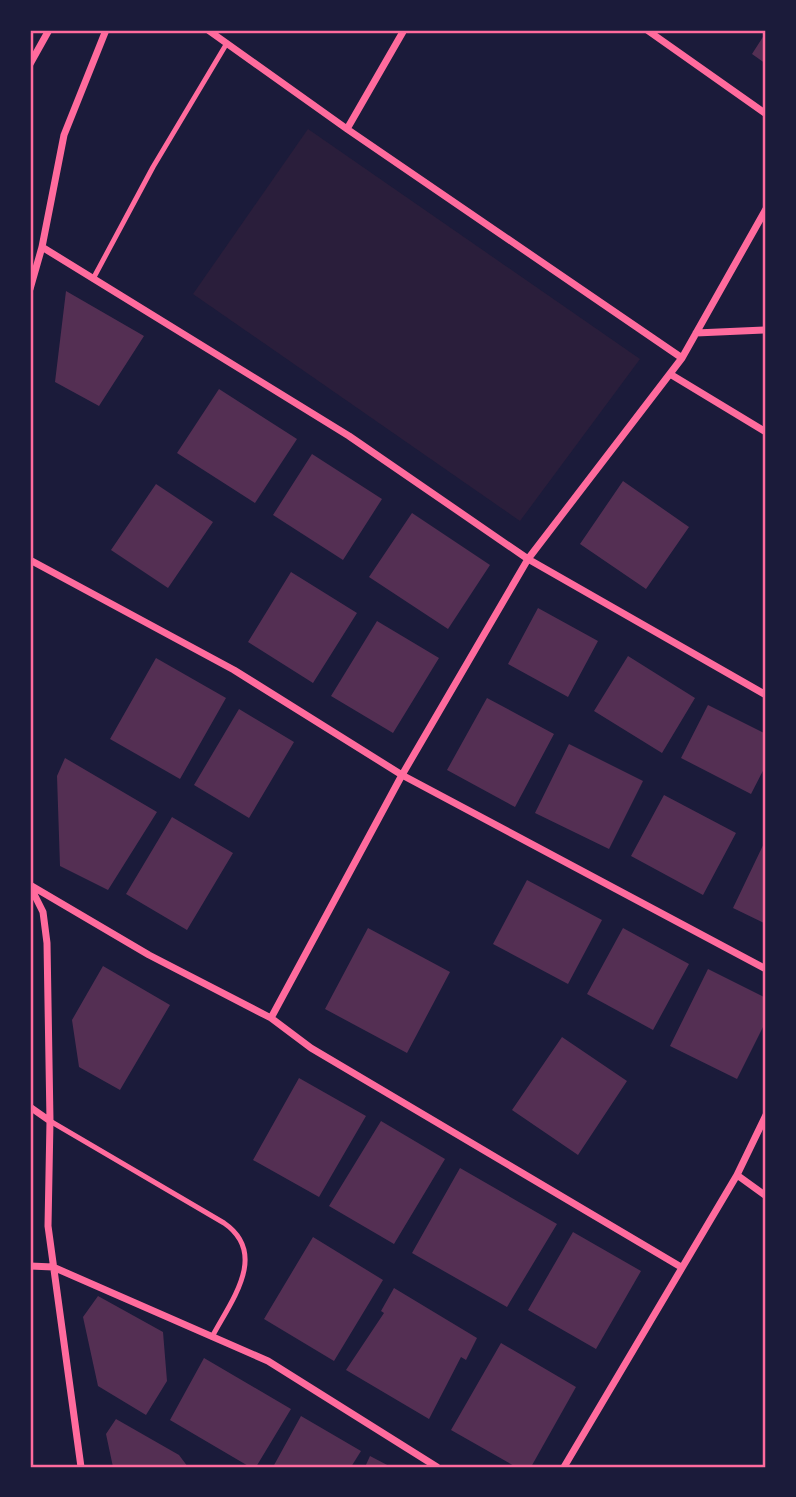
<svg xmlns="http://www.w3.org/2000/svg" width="796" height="1497" viewBox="0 0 796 1497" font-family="'Public Sans',sans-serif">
<rect width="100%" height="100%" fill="#1b1b3a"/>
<!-- green -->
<path fill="#2a1e3b" d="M 308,129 L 640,359 L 520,521 L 193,294 Z"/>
<!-- building -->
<path fill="#542f53" d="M 766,32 L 766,64 L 752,54 Z
M 66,291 L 144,336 L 99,406 L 55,382 Z
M 219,389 L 297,439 L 255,503 L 177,453 Z
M 312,454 L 382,499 L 343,560 L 273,515 Z
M 623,481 L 689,527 L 646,589 L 580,544 Z
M 156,484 L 213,522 L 168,588 L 111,550 Z
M 412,513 L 490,565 L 448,629 L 369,577 Z
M 291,572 L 357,613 L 313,683 L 248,642 Z
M 538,608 L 598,641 L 568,697 L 508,664 Z
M 377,621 L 439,658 L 393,733 L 331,696 Z
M 628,656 L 695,698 L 662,753 L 594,711 Z
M 156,658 L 226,698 L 180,779 L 110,739 Z
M 487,698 L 554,734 L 515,807 L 447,770 Z
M 708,705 L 766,734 L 766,765 L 751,794 L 681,758 Z
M 239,709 L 294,742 L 249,818 L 194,785 Z
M 569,744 L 643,781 L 609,849 L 535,813 Z
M 65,758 L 157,812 L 108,890 L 60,866 L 57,776 Z
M 664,795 L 736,833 L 703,895 L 631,856 Z
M 172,817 L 233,853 L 187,930 L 126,894 Z
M 766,839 L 766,924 L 733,908 Z
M 527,880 L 602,920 L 568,984 L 493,944 Z
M 368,928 L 450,972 L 407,1053 L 325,1009 Z
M 623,928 L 689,964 L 653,1030 L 587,994 Z
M 103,966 L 170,1005 L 120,1090 L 79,1067 L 72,1020 Z
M 708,969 L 766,998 L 766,1021 L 737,1079 L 670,1046 Z
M 562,1037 L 627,1081 L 578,1155 L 512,1110 Z
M 299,1078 L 366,1116 L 319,1197 L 253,1160 Z
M 381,1121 L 445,1159 L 394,1244 L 329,1206 Z
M 460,1168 L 557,1224 L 507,1307 L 412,1253 Z
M 573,1232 L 641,1271 L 596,1349 L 528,1310 Z
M 313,1237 L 383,1280 L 334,1361 L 264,1319 Z
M 394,1288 L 477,1338 L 466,1360 L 461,1357 L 429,1419 L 346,1370 L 384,1313 L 381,1311 Z
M 98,1296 L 163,1332 L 167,1381 L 146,1415 L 98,1386 L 83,1317 Z
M 501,1343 L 576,1387 L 531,1467 L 516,1467 L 451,1430 Z
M 204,1358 L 291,1409 L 256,1467 L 250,1467 L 170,1420 Z
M 301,1416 L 361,1451 L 351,1467 L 273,1467 Z
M 116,1419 L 179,1455 L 188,1467 L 113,1467 L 106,1434 Z
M 370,1456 L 391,1467 L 365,1467 Z"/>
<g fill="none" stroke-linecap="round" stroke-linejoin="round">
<!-- service -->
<path stroke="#ff6b9d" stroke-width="5" d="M 93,279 L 153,167 L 227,43
M 50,1121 L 224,1223 C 269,1254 231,1301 212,1337"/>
<!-- minor -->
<path stroke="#ff6b9d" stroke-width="7" d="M 208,30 L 347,129 L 682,358
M 647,30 L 766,114
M 30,64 L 49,30
M 347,129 L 404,30
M 42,247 L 349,436 L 528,559 L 766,695
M 30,289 L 42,247 L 64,135 L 106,30
M 696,333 L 766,330
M 670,374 L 766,432
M 30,560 L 234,670 L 402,775 L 766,969
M 30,885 L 149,955 L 271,1018 L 311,1048 L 681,1267
M 30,886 L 43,912 L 47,943 L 50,1121 L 48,1226 L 81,1467
M 271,1018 L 402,775 L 528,559 L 682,358 L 766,209
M 30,1107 L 50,1121
M 737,1175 L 766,1196
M 30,1266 L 53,1267 L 268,1361 L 437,1467
M 564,1467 L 737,1175 L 766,1115"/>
</g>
<!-- border -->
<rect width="796" height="1497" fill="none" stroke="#1b1b3a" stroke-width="63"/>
<rect x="32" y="32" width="732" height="1434" fill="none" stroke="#ff6b9d" stroke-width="2.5"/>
</svg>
